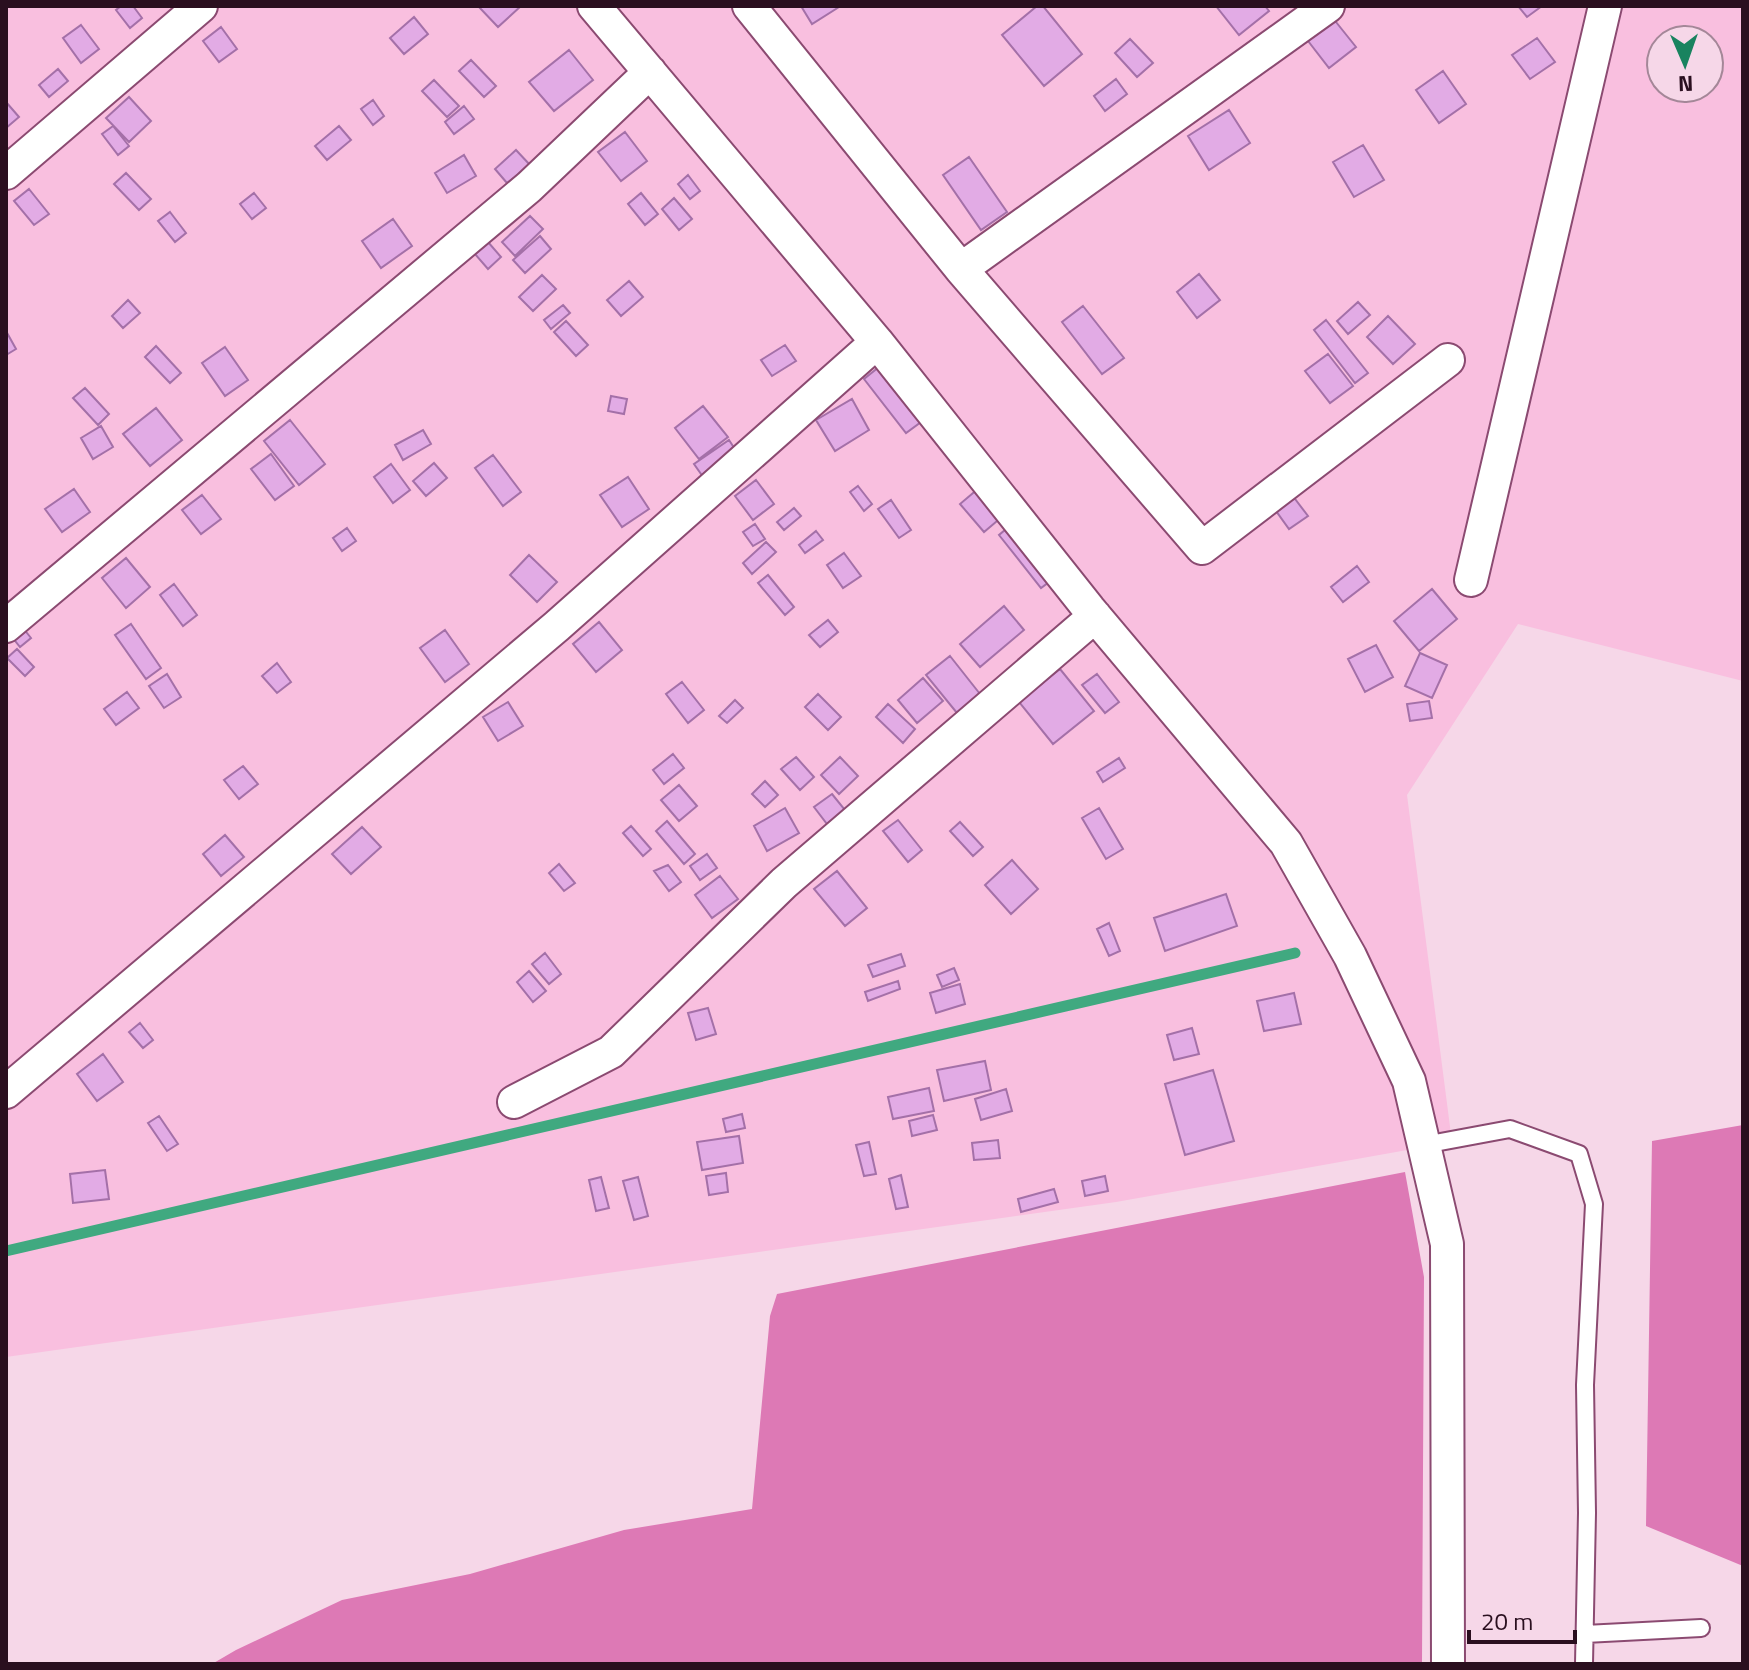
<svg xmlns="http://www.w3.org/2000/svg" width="1749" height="1670" viewBox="0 0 1749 1670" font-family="'Titillium Web',sans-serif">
<rect width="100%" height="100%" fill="#f6d7e8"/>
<!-- green -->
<path fill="#f9bfdf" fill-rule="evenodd" d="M 6,6 L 1743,6 L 1743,681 L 1518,624 L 1407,795 L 1452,1142 L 1116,1202 L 6,1357 ZM 1661,40 L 1709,40 L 1709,88 L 1661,88 Z"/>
<!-- forest -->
<path fill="#dd79b5" d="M 1743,1125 L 1743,1566 L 1646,1526 L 1652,1141 Z
M 1405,1172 L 1424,1277 L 1422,1664 L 212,1664 L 236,1650 L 342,1600 L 470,1574 L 624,1530 L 752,1509 L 770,1316 L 777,1294 Z"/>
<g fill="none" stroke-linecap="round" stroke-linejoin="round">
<!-- stream -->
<path stroke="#40a980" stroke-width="11" d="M 6,1251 L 1295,953"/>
</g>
<!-- building -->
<path fill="#e2abe5" stroke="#a470a8" stroke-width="2" d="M 121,6 L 133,6 L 142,18 L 130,28 L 116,10 Z
M 478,6 L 521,6 L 498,27 Z
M 801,6 L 839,6 L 839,7 L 812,24 Z
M 1037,6 L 1043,6 L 1082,54 L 1044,86 L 1002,35 Z
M 1216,6 L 1265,6 L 1269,11 L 1239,35 Z
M 1518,6 L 1542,6 L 1527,17 Z
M 414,17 L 428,34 L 404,54 L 390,38 Z
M 1332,17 L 1356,47 L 1329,68 L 1305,37 Z
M 81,25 L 99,49 L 81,63 L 63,38 Z
M 221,27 L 237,49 L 219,62 L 203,41 Z
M 1537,38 L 1555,62 L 1530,79 L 1512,55 Z
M 1130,39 L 1153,63 L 1137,77 L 1115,53 Z
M 569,50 L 593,80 L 554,111 L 529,82 Z
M 471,60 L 496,86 L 484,97 L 459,71 Z
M 58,69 L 68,81 L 49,97 L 39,85 Z
M 1443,71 L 1466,104 L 1439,123 L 1416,90 Z
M 1116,79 L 1127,94 L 1105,111 L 1094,96 Z
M 434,80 L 459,106 L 447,117 L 422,91 Z
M 129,97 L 151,121 L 129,142 L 106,118 Z
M 373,100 L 384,116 L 373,125 L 361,109 Z
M 6,102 L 19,117 L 6,128 Z
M 464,106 L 474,119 L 454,134 L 445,122 Z
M 1229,110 L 1250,143 L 1209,170 L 1188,136 Z
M 113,126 L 129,146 L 118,155 L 102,134 Z
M 339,126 L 351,140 L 327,160 L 315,146 Z
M 625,132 L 647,161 L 621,181 L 598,152 Z
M 1363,145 L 1384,180 L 1354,197 L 1333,162 Z
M 516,150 L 530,165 L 507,183 L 495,169 Z
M 464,155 L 476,176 L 447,193 L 435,173 Z
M 969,157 L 1007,212 L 981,230 L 943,175 Z
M 126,173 L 151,199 L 139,210 L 114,184 Z
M 688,175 L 700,191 L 690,199 L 678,184 Z
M 29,189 L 49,214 L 34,225 L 14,201 Z
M 254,193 L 266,208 L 252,219 L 240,204 Z
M 641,193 L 658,214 L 645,225 L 628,204 Z
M 674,198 L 692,219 L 679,230 L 662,209 Z
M 170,212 L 186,233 L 175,242 L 158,221 Z
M 530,216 L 543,229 L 515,256 L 502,242 Z
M 393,219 L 412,246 L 381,268 L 362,241 Z
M 540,236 L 551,249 L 525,273 L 513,260 Z
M 488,242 L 501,257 L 488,269 L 475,254 Z
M 1199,274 L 1220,300 L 1197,318 L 1177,292 Z
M 542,275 L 556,289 L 533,311 L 519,297 Z
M 629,281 L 643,297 L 621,316 L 607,300 Z
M 128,300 L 140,313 L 123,328 L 112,316 Z
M 1358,302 L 1370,315 L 1348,334 L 1337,321 Z
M 563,305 L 570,313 L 551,329 L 544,320 Z
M 1083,306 L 1124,358 L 1102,374 L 1062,322 Z
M 1388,316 L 1415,344 L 1393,364 L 1367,337 Z
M 1326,320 L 1368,373 L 1355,383 L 1314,330 Z
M 566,321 L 588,345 L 576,356 L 554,332 Z
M 6,331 L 16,349 L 6,355 Z
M 785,345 L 796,361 L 772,376 L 761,360 Z
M 156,346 L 181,373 L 170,383 L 145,357 Z
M 225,347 L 248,380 L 225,396 L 202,363 Z
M 1328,354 L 1353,386 L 1330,403 L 1305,371 Z
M 879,367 L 921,422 L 906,433 L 864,379 Z
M 85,388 L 109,414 L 98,425 L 73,398 Z
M 611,396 L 627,399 L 624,414 L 608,411 Z
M 852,399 L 869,430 L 835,451 L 816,420 Z
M 703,406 L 728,437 L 699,459 L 675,428 Z
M 156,408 L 182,440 L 150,466 L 123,434 Z
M 290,420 L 325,464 L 299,485 L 264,441 Z
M 101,426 L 113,447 L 93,459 L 81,438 Z
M 423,430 L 431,444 L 403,460 L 395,445 Z
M 729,440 L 740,457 L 706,481 L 694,464 Z
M 271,454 L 294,486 L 275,500 L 251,469 Z
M 493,455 L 521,492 L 503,506 L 475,468 Z
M 434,463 L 447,478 L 426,496 L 413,481 Z
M 391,464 L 410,490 L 393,503 L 374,477 Z
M 628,477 L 649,509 L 622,527 L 600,495 Z
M 756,480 L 774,504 L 753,520 L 735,496 Z
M 858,486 L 872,504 L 864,511 L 850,492 Z
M 979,488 L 1003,516 L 984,532 L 960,504 Z
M 74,489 L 90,512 L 62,532 L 45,509 Z
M 1289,491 L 1308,516 L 1289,529 L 1271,504 Z
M 202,495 L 221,519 L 201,534 L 182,510 Z
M 891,500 L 911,530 L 899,538 L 878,509 Z
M 794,508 L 801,516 L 784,530 L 777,522 Z
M 755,524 L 765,539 L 753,546 L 743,532 Z
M 1011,525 L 1053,579 L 1041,588 L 999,535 Z
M 347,528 L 356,541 L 342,551 L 333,538 Z
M 816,531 L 823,540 L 805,553 L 799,545 Z
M 766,542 L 776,552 L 752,574 L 743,563 Z
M 844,553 L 861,576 L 843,588 L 827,565 Z
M 529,555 L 557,582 L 537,602 L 510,575 Z
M 126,558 L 150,587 L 126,608 L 102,578 Z
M 1357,566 L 1369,582 L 1343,602 L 1331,587 Z
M 768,575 L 794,607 L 785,615 L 758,583 Z
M 174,584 L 197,615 L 183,626 L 160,595 Z
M 1432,589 L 1457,619 L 1419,651 L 1394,621 Z
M 1004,606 L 1024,630 L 980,667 L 960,644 Z
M 828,620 L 838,632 L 820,647 L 809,635 Z
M 599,622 L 622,650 L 596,672 L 573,644 Z
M 131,624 L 161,668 L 146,679 L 115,635 Z
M 23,628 L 31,638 L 20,647 L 12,637 Z
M 445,630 L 469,664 L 445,682 L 420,648 Z
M 1376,645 L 1393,677 L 1365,692 L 1348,659 Z
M 17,649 L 34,667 L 25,676 L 7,658 Z
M 1420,653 L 1447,665 L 1432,698 L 1405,686 Z
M 950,656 L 980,694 L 957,713 L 926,675 Z
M 277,663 L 291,682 L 277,693 L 262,676 Z
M 1060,669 L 1094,711 L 1053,744 L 1019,702 Z
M 167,674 L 181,697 L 164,708 L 149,686 Z
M 1097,674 L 1119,702 L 1105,713 L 1082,685 Z
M 923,678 L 943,701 L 917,723 L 898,700 Z
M 682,682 L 704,710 L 688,723 L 666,694 Z
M 127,692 L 139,708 L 116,725 L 104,709 Z
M 818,694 L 841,717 L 828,730 L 805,707 Z
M 735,700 L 743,708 L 727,723 L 719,716 Z
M 1429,701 L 1432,718 L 1410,721 L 1407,704 Z
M 508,702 L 523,726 L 498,741 L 483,717 Z
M 888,704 L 915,729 L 903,743 L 876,717 Z
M 673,754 L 684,768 L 664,784 L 653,770 Z
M 796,757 L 814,777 L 800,790 L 781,769 Z
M 840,757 L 858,776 L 839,794 L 821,775 Z
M 1119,758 L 1125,768 L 1103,782 L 1097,772 Z
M 243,766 L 258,784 L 239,799 L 224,780 Z
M 765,781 L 778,795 L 765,807 L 752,794 Z
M 679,785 L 697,806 L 679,821 L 661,800 Z
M 832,794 L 845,810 L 827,824 L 814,807 Z
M 785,808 L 799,833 L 767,851 L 754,826 Z
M 1099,808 L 1123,849 L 1106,859 L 1082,818 Z
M 898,820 L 922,850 L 908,862 L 883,831 Z
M 667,821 L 695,854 L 684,864 L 656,831 Z
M 960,822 L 983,847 L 973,856 L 950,831 Z
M 631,826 L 651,849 L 643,856 L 623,833 Z
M 362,827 L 381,847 L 351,874 L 332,854 Z
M 225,835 L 244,857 L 221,876 L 203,854 Z
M 707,854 L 717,868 L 700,880 L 690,866 Z
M 1012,860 L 1038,889 L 1011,914 L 985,885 Z
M 559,864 L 575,883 L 564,891 L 549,873 Z
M 668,865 L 681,882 L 669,891 L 654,871 Z
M 837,871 L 867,908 L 845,926 L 814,889 Z
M 720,876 L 738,899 L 712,918 L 695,895 Z
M 1226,894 L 1237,926 L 1165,951 L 1154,918 Z
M 1109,923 L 1120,951 L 1109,956 L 1097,929 Z
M 545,953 L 561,974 L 549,984 L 532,964 Z
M 901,954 L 905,966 L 873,977 L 868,965 Z
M 954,968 L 959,980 L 942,987 L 937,975 Z
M 529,971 L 546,991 L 533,1002 L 517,982 Z
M 898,981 L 900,989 L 868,1001 L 865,992 Z
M 960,984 L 965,1004 L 936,1013 L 930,993 Z
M 1294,993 L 1301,1024 L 1264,1031 L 1257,1001 Z
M 708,1008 L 716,1034 L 696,1040 L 688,1013 Z
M 140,1023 L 153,1040 L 143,1048 L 129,1032 Z
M 1192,1028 L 1199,1054 L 1174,1060 L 1167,1035 Z
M 103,1054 L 123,1082 L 97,1101 L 77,1074 Z
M 985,1061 L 991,1090 L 944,1101 L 937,1070 Z
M 1213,1070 L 1234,1141 L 1185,1155 L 1165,1084 Z
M 929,1088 L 934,1111 L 893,1119 L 888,1097 Z
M 1006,1089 L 1012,1111 L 981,1120 L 975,1099 Z
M 742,1114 L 745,1128 L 726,1132 L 723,1119 Z
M 933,1115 L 937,1130 L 912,1136 L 909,1121 Z
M 159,1116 L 178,1144 L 167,1151 L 148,1123 Z
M 739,1136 L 743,1163 L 702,1170 L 697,1142 Z
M 998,1140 L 1000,1158 L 974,1160 L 972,1143 Z
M 869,1142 L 876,1174 L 864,1176 L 856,1145 Z
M 105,1170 L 109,1199 L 73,1203 L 70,1174 Z
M 726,1173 L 728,1192 L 709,1195 L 706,1176 Z
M 901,1175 L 908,1207 L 896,1209 L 889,1179 Z
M 1105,1176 L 1108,1191 L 1085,1196 L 1082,1181 Z
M 601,1177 L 609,1208 L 596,1211 L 589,1180 Z
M 638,1177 L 648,1216 L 634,1220 L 623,1181 Z
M 1054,1189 L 1058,1202 L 1021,1212 L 1018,1199 Z"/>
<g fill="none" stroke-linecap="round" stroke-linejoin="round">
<!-- service casing -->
<g stroke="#8b4a71" stroke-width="20">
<path id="service" d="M 1424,1145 L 1510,1129 L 1579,1154 L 1594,1204 L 1585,1385 L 1587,1513 L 1584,1664
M 1585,1634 L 1701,1628"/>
</g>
<!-- minor casing -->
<g stroke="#8b4a71" stroke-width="36">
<path id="minor" d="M 594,6 L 877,342 L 1089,609 L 1286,843 L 1350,956 L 1409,1081 L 1447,1244 L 1448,1664
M 749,6 L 961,269 L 1202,548 L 1448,360
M 6,173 L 201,6
M 961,269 L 1328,6
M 1471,580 L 1605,6
M 6,626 L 529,187 L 650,72
M 6,1092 L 557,626 L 877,342
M 514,1102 L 611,1052 L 784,883 L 1095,616"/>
</g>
<!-- service -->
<use href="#service" stroke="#fff" stroke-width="16"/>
<!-- minor -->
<use href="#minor" stroke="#fff" stroke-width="32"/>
</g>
<!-- border -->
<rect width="1749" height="1670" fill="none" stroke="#2a0f1f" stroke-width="16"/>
<!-- north arrow -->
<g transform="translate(1685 64) rotate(178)"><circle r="38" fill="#f6d7e8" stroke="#a48798" stroke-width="2"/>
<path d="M0-6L14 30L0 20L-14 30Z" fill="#19835f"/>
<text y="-12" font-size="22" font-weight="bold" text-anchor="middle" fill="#2a0f1f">N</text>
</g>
<!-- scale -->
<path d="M1469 1630v12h106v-12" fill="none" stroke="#2a0f1f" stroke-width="4"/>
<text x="1481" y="1630" font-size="24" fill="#2a0f1f" stroke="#f6d7e8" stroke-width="6" paint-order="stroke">20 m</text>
</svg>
